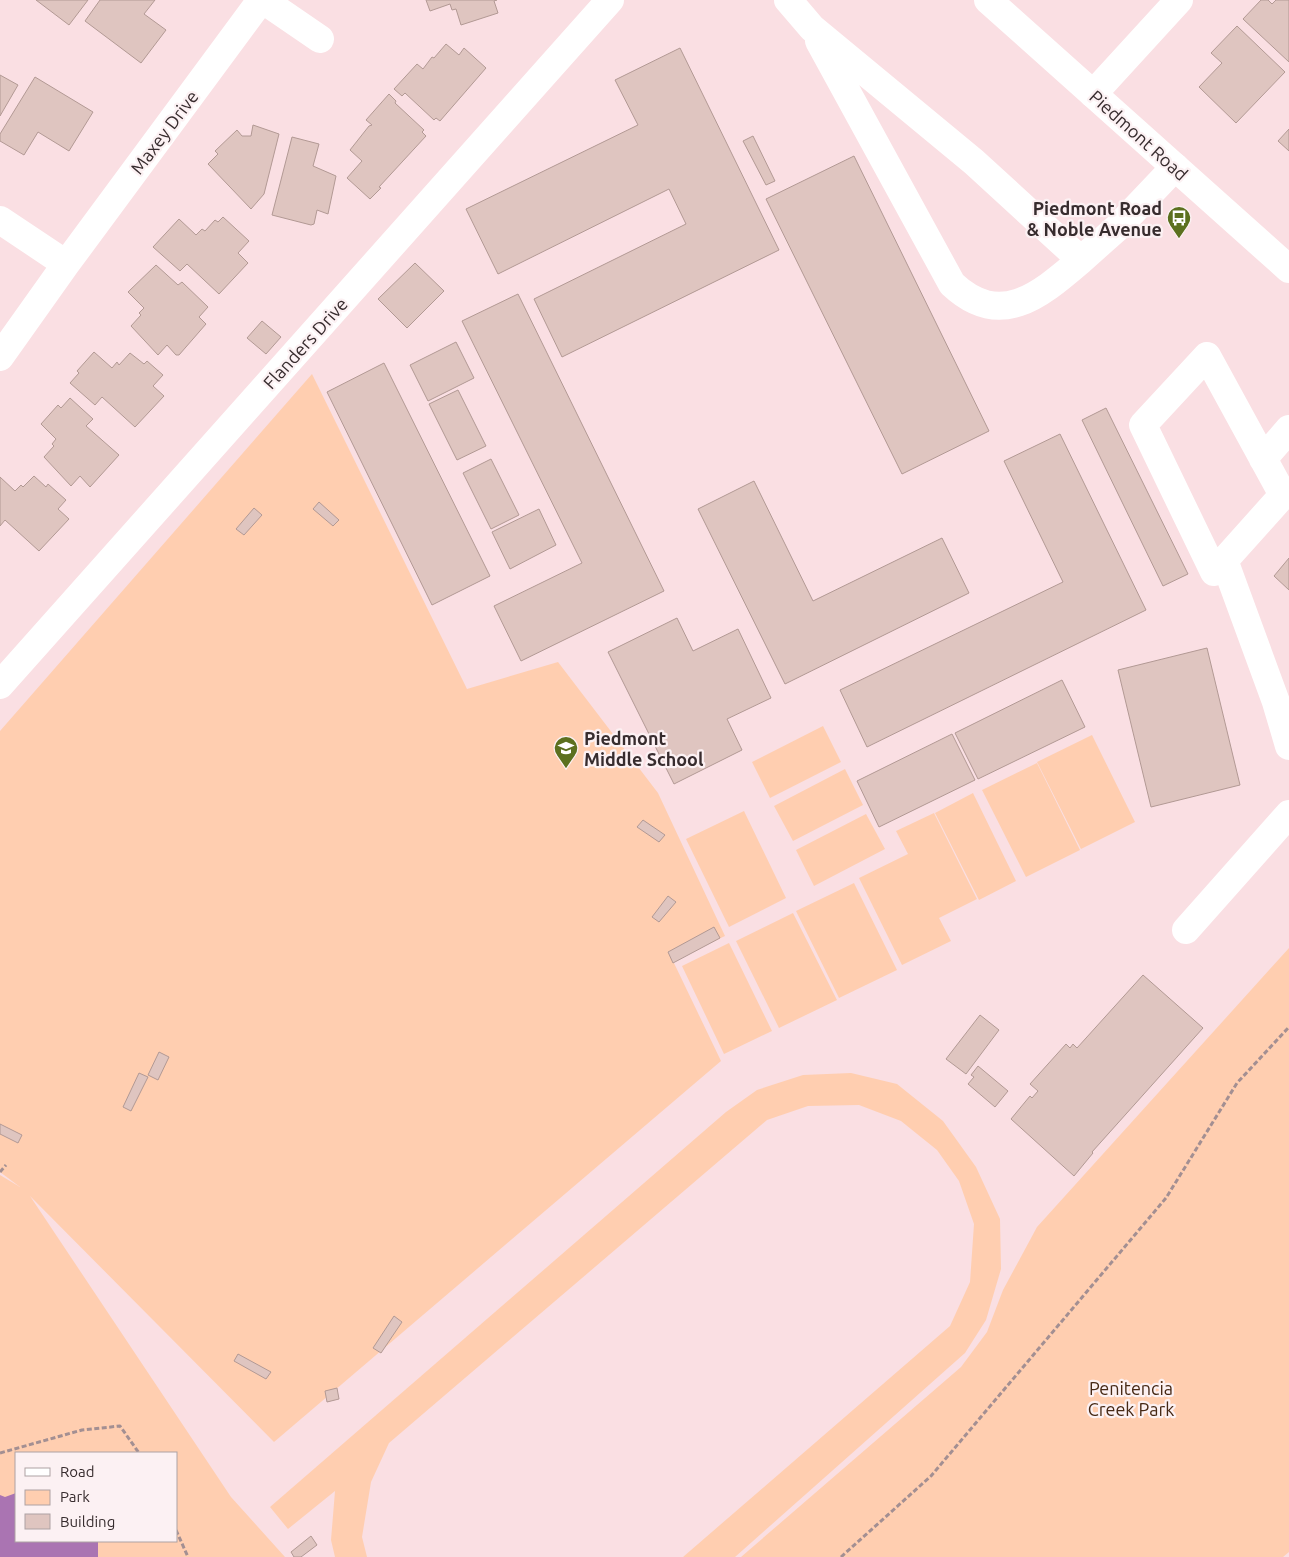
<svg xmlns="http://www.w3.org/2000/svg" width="1289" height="1557" viewBox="0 0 1289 1557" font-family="Ubuntu,sans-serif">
<rect width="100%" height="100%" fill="#fadfe3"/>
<!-- green -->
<path fill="#ffceb0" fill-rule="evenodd" d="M 312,374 L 467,689 L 558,662 L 658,793 L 725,936 L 673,961 L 721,1061 L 274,1442 L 30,1196 L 231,1497 L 285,1557 L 0,1557 L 0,1175 L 20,1187 L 0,1172 L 0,731 ZM 16,1453 L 176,1453 L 176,1541 L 16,1541 Z
M 823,726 L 841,762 L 770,798 L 752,762 Z
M 1092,735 L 1135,822 L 1081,849 L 1037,762 Z
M 1037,763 L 1080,850 L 1026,877 L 982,790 Z
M 845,769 L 863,805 L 793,841 L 774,806 Z
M 973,793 L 1016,881 L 979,900 L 935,813 Z
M 744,811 L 786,898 L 729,927 L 686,839 Z
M 934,813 L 977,899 L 939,918 L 951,941 L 902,965 L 859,878 L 908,854 L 896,831 Z
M 866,814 L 885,849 L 814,886 L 796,850 Z
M 854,883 L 897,970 L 839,998 L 796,911 Z
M 793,913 L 837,1000 L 779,1028 L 736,941 Z
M 729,943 L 772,1031 L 724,1054 L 682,966 Z
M 1289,948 L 1289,1552 L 1283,1557 L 741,1557 L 961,1367 L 987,1332 L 1003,1290 L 1037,1227 Z
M 851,1073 L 897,1084 L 943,1121 L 976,1167 L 1000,1219 L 1001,1269 L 986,1320 L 965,1353 L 735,1557 L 683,1557 L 950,1326 L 970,1282 L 974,1224 L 959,1181 L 937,1150 L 901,1121 L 859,1105 L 808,1106 L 767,1120 L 389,1443 L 371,1482 L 362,1537 L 367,1557 L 335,1557 L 331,1540 L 335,1491 L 288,1529 L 270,1507 L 726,1112 L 757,1090 L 803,1075 Z"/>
<!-- water -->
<path fill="#aa74b2" d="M 16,1493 L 16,1541 L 98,1541 L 98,1557 L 0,1557 L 0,1495 L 5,1497 Z"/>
<!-- building -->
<path fill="#dfc5c0" stroke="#b29994" d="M 36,0 L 88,0 L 69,25 Z
M 100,0 L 155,0 L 144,14 L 166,30 L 141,63 L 85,21 Z
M 426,0 L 497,0 L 494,1 L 498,13 L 461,25 L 456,9 L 452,10 L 450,4 L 430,11 Z
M 1261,0 L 1268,0 L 1272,4 L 1276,0 L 1289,0 L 1289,62 L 1243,19 Z
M 1237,26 L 1285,72 L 1236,123 L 1199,87 L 1222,63 L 1211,53 Z
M 446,44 L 459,55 L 464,48 L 486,68 L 440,121 L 436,118 L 434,120 L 405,93 L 402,96 L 394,89 L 417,64 L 423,69 L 432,57 L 434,58 Z
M 680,48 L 779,250 L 562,357 L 534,299 L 686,224 L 669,189 L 498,274 L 466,209 L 638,125 L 615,80 Z
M 0,75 L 18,85 L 0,116 Z
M 35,77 L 93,112 L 69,151 L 38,132 L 24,155 L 0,141 L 0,134 Z
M 389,94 L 396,101 L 395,103 L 424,130 L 422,132 L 426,136 L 379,187 L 381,188 L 370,199 L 347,178 L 362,161 L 350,150 L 369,126 L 372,125 L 366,120 Z
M 253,125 L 279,134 L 264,194 L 251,209 L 208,164 L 218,154 L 215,151 L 237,130 L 242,136 L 251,136 Z
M 1289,129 L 1289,151 L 1278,141 Z
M 753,136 L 775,181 L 766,185 L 743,141 Z
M 292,137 L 319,144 L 313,166 L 336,176 L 328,214 L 317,210 L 314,224 L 311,225 L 272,215 Z
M 854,156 L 989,431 L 902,474 L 766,199 Z
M 223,217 L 249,241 L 238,253 L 248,263 L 219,294 L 187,264 L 180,271 L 153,247 L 179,219 L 196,235 L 202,229 L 205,231 L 215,220 L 218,222 Z
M 415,263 L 444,291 L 407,328 L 378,299 Z
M 156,265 L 178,285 L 182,282 L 208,307 L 199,317 L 206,324 L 179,355 L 176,355 L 167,345 L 158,355 L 131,326 L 141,315 L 139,313 L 144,308 L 128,292 Z
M 518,294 L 664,591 L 521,661 L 494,606 L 582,563 L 462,321 Z
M 262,321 L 281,337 L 266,354 L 247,338 Z
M 456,342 L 474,378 L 428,401 L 410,365 Z
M 94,352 L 112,368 L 117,362 L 119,365 L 130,353 L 144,364 L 147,361 L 163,375 L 153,386 L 164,396 L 135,427 L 102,397 L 95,405 L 70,383 L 79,373 L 77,371 Z
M 384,363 L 490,576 L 432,605 L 327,392 Z
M 458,390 L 486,446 L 457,460 L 429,404 Z
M 70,398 L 93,419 L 86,426 L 119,455 L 90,487 L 80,476 L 71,486 L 44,457 L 54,446 L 52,444 L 56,439 L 41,424 L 58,405 L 61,408 Z
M 1106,408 L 1188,574 L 1163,586 L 1082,420 Z
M 1060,434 L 1146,610 L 867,747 L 840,690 L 1063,582 L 1004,461 Z
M 491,459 L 519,515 L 491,529 L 463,473 Z
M 34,476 L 46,487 L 48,484 L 66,500 L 58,509 L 69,519 L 39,551 L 5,520 L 0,526 L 0,477 L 15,491 L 21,485 L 23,487 Z
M 754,481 L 813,601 L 942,538 L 969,593 L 785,684 L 698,509 Z
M 319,502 L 339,520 L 333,526 L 313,509 Z
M 254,508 L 262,515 L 244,535 L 236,529 Z
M 539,509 L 556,545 L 510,569 L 492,532 Z
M 1289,558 L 1289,590 L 1274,576 Z
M 677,618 L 693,651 L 738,629 L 771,698 L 727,719 L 742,750 L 674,784 L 608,652 Z
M 1207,648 L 1240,785 L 1151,807 L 1118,670 Z
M 1062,680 L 1085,727 L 978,779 L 955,733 Z
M 952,734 L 975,780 L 879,827 L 857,781 Z
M 643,820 L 665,835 L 659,842 L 637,827 Z
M 668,896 L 676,902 L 659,922 L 652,917 Z
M 714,927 L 720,938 L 673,963 L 668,952 Z
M 1143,975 L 1203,1028 L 1092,1152 L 1093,1153 L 1074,1176 L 1011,1119 L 1030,1096 L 1032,1098 L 1038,1091 L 1030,1084 L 1066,1044 L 1070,1048 L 1073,1044 L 1077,1048 Z
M 980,1015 L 999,1030 L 966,1074 L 946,1059 Z
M 159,1052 L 169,1057 L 158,1080 L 148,1075 Z
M 978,1066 L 1008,1091 L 995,1107 L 968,1084 L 974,1077 L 971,1075 Z
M 139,1073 L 148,1077 L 131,1111 L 123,1107 Z
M 0,1124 L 22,1135 L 18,1143 L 0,1134 Z
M 394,1316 L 402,1322 L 381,1353 L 373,1348 Z
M 238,1354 L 271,1372 L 266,1379 L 234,1361 Z
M 337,1388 L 339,1399 L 327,1402 L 325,1391 Z
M 311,1536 L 317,1545 L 301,1557 L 294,1557 L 291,1552 Z"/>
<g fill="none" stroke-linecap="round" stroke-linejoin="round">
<!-- path -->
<path stroke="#a38f92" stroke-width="3" stroke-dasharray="5 2.5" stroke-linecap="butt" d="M 0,1172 L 6,1165
M 0,1453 L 82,1430 L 120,1426 L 139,1453
M 176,1530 L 188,1557
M 841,1557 L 931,1476 L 1166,1198 L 1237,1083 L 1289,1027"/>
<!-- minor -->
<path stroke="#fff" stroke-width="28" d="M 263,0 L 320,39
M 788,0 L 812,28 L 974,162 L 1081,260 L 1118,227 L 1175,167
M 819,41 L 952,284 C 1001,330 1041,294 1081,260
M 1093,94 L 1179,0
M 0,220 L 66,264
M 1207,356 L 1283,495 L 1214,572 L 1143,425 Z
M 0,357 L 66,264 L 261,0
M 1263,459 L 1289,429
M 1224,560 L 1276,702 L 1289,746
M 0,685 L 610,0
M 1186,930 L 1289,814"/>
<!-- major -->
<path stroke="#fff" stroke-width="28" d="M 988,0 L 1289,269"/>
</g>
<!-- icons -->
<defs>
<g id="bus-pin" transform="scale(1.25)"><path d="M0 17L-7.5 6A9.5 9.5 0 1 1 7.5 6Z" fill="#5c701f" stroke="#fcf1f3"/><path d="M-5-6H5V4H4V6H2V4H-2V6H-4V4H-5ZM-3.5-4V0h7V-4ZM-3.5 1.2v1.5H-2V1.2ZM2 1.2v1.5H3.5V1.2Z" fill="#fff"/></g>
<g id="school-pin" transform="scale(1.25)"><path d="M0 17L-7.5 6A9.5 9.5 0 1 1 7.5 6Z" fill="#5c701f" stroke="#fcf1f3"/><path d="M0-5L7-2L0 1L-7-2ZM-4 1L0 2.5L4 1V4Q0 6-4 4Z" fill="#fff"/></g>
</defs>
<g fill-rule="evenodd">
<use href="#bus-pin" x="1179" y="218"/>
<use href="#school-pin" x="566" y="748"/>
</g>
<g text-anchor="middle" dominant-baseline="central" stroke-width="4.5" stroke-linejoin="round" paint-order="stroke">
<!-- street labels -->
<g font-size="18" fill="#372c2e" stroke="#fcf1f3">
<text transform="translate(164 132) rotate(-53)">Maxey Drive</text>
<text transform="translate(1139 135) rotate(42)">Piedmont Road</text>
<text transform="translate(305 343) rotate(-48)">Flanders Drive</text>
</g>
<!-- poi labels -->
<g font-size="18" font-weight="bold" fill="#372c2e" stroke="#fcf1f3" text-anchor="end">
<text x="1162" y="208">Piedmont Road<tspan x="1162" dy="21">&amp; Noble Avenue</tspan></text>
<text x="584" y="738" text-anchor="start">Piedmont<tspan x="584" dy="21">Middle School</tspan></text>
</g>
<!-- park labels -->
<g font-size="18" fill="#472915" stroke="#fcf1f3">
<text x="1131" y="1388">Penitencia<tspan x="1131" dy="21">Creek Park</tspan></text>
</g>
</g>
<!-- legend -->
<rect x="15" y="1452" width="162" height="90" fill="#fcf1f3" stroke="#ada2a4"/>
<rect x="25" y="1468" width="25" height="8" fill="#ffffff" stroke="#ada2a4"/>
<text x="60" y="1477" font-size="15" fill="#372c2e">Road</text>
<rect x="25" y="1490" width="25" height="15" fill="#ffceb0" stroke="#ada2a4"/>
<text x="60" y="1502" font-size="15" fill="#372c2e">Park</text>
<rect x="25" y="1514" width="25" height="15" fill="#dfc5c0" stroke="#ada2a4"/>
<text x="60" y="1527" font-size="15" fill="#372c2e">Building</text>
</svg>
